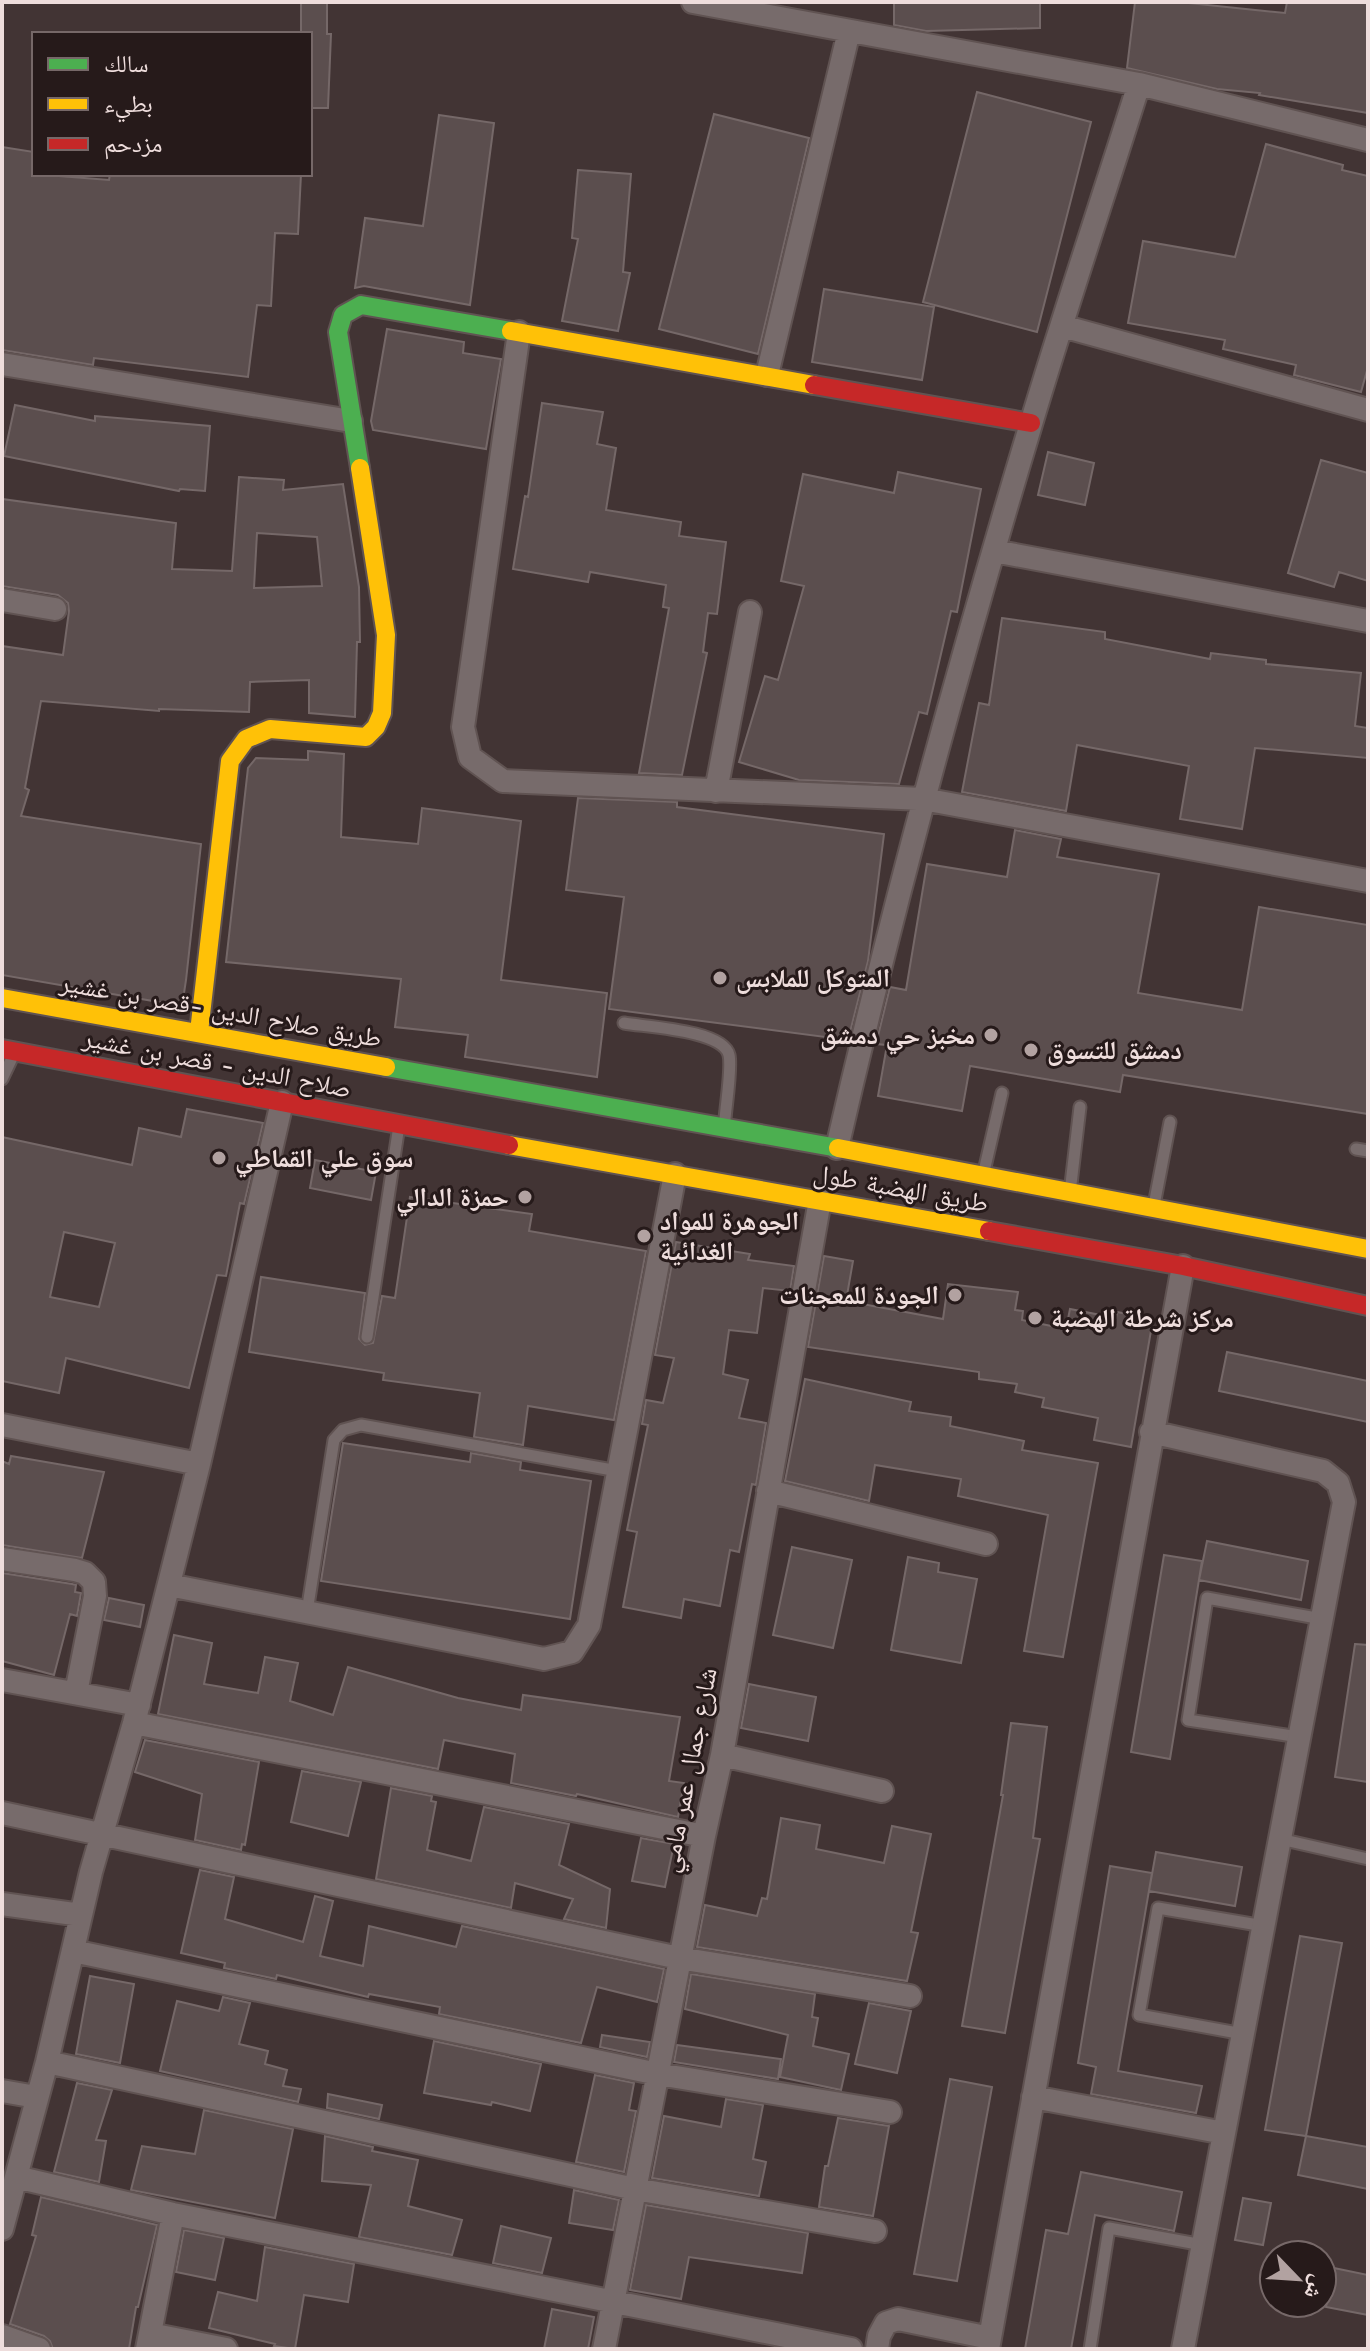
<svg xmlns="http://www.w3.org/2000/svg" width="1370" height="2351" viewBox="0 0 1370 2351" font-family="'Work Sans','Noto Naskh Arabic',sans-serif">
<rect width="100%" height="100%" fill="#423434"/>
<!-- building -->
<path fill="#5b4e4e" stroke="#756868" stroke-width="2" fill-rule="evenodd" d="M 301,2 L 327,2 L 327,34 L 331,34 L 328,108 L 310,108 L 310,34 L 301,34 Z
M 894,2 L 1040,2 L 1040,28 L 926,31 L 894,25 Z
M 1135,2 L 1179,2 L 1285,13 L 1287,2 L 1368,2 L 1368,113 L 1259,95 L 1260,93 L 1217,89 L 1127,68 Z
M 977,92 L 1091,122 L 1037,332 L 923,302 Z
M 714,114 L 809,138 L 758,354 L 659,329 Z
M 439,115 L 494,123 L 470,305 L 364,286 L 355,288 L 365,218 L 423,226 Z
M 1266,144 L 1343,165 L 1342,170 L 1368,176 L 1368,367 L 1361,392 L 1294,375 L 1296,365 L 1223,349 L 1225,340 L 1128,323 L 1143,241 L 1235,257 Z
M 2,147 L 34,152 L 34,174 L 109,180 L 110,174 L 301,174 L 298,234 L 275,233 L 271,306 L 257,305 L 248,377 L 94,358 L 93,365 L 2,350 Z
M 578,170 L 631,174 L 623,272 L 630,273 L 618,331 L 562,321 L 578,239 L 572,238 Z
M 824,289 L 934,307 L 922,380 L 812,362 Z
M 387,329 L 464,342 L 463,353 L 501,359 L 486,449 L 373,430 L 371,421 Z
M 542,403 L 603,412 L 597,444 L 616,448 L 606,510 L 681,522 L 679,536 L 726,542 L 717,614 L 708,613 L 703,652 L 707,653 L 682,775 L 639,773 L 669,608 L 663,607 L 666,585 L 590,572 L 588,582 L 513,569 L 525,496 L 528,497 Z
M 15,405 L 95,421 L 95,416 L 210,426 L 205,491 L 180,489 L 179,491 L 4,456 Z
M 1048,452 L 1094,463 L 1085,505 L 1038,495 Z
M 1321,460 L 1368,473 L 1368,581 L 1339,572 L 1334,587 L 1288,573 Z
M 898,472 L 981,489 L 957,612 L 951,611 L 927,714 L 919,712 L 899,784 L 799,780 L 739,762 L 765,676 L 778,680 L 804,586 L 781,581 L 803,474 L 894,493 Z
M 239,477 L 284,480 L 283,490 L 343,484 L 359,587 L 360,642 L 357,642 L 355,717 L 309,713 L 309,680 L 250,682 L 249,712 L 159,709 L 159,711 L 41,701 L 25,788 L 29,790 L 21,816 L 201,844 L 186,980 L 182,1006 L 2,975 L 2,646 L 63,655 L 69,611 L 68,603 L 58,595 L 2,586 L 2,499 L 176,523 L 172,569 L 232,571 ZM 257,533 L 317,537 L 322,586 L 254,588 Z
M 1002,618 L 1105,632 L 1105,639 L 1210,659 L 1211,653 L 1266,660 L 1266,664 L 1361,673 L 1355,726 L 1368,728 L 1368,758 L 1255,748 L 1242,829 L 1180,819 L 1189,766 L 1077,745 L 1066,811 L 962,792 L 979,703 L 989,705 Z
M 308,751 L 344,754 L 341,837 L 418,844 L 422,808 L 521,821 L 501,980 L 607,993 L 597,1077 L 465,1057 L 468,1035 L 395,1027 L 401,979 L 226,962 L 248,768 L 256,758 L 308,760 Z
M 578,798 L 677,802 L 677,807 L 884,834 L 868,961 L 848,1040 L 609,1009 L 624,897 L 566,890 Z
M 1015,830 L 1061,839 L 1057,857 L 1159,874 L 1138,993 L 1242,1010 L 1259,907 L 1368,925 L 1368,1114 L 1123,1075 L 1120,1092 L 970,1066 L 962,1111 L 878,1096 L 887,1045 L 876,1044 L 890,987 L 906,990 L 927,864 L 1007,877 Z
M 187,1109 L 263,1123 L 244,1204 L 240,1203 L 226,1276 L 217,1275 L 189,1388 L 66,1358 L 59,1393 L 2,1381 L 2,1137 L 132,1165 L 139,1128 L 181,1137 ZM 64,1232 L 115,1243 L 99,1307 L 50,1297 Z
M 315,1160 L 376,1172 L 371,1200 L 310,1188 Z
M 410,1197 L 532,1214 L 529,1231 L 646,1251 L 614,1420 L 528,1406 L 523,1445 L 474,1437 L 480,1393 L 383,1380 L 384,1373 L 249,1352 L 261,1277 L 365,1293 L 359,1339 L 365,1345 L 373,1343 L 382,1296 L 395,1298 Z
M 676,1242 L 750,1254 L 748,1260 L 794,1266 L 790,1291 L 763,1288 L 757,1333 L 729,1330 L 723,1374 L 748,1380 L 739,1418 L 766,1423 L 756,1485 L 752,1484 L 739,1552 L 730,1550 L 720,1606 L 684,1599 L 681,1618 L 623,1607 L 637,1532 L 627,1530 L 648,1425 L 642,1424 L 646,1400 L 663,1403 L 674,1358 L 655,1355 Z
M 824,1256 L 853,1261 L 846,1301 L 943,1319 L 948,1284 L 1018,1292 L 1015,1310 L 1023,1311 L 1022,1320 L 1066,1329 L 1070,1309 L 1116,1318 L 1117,1312 L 1153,1319 L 1131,1447 L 1094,1440 L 1098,1418 L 1042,1407 L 1044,1398 L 1015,1392 L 1017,1384 L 979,1379 L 979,1372 L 808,1347 Z
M 1227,1352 L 1368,1381 L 1368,1422 L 1219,1391 Z
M 805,1379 L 911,1402 L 909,1411 L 951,1417 L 950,1426 L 1024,1441 L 1022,1450 L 1098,1463 L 1063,1657 L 1024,1651 L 1048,1515 L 958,1496 L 961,1479 L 875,1465 L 869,1501 L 785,1481 Z
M 343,1443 L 470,1462 L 471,1453 L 521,1462 L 520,1470 L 591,1481 L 570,1619 L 321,1581 Z
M 11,1456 L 104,1472 L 82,1558 L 2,1545 L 2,1461 L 9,1464 Z
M 1207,1541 L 1308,1561 L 1301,1600 L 1199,1580 Z
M 792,1547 L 852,1560 L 833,1648 L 773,1635 Z
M 1164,1555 L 1202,1561 L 1170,1759 L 1131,1752 Z
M 908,1557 L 939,1563 L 938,1572 L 977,1579 L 961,1663 L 891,1650 Z
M 2,1573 L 72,1584 L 76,1585 L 75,1592 L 81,1593 L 77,1616 L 70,1614 L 54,1675 L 2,1661 Z
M 109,1598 L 144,1605 L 140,1627 L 104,1620 Z
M 174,1635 L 212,1643 L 204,1684 L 258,1693 L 265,1657 L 298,1663 L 290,1701 L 333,1715 L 348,1667 L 458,1698 L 521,1710 L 523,1695 L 680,1717 L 669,1781 L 684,1783 L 678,1817 L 577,1794 L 576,1796 L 511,1783 L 515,1754 L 444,1740 L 438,1769 L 158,1714 Z
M 1355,1644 L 1368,1645 L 1368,1782 L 1335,1777 Z
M 749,1684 L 816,1697 L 808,1741 L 741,1728 Z
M 1011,1723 L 1047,1727 L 1033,1838 L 1040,1839 L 1005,2033 L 962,2026 L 1003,1795 L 1001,1795 Z
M 145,1740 L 259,1762 L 245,1845 L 242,1844 L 241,1850 L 195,1840 L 202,1794 L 135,1772 Z
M 302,1771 L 361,1782 L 348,1836 L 291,1822 Z
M 391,1788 L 432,1796 L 431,1801 L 436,1802 L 427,1850 L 471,1861 L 484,1807 L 569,1824 L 559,1865 L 610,1889 L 606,1928 L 564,1919 L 573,1899 L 515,1883 L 511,1908 L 376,1879 Z
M 781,1818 L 820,1825 L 816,1849 L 884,1863 L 892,1826 L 931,1834 L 911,1932 L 918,1933 L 907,1981 L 697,1947 L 705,1905 L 757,1916 L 762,1898 L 767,1899 Z
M 641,1838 L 674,1844 L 665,1887 L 632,1881 Z
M 1156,1852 L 1242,1867 L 1235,1906 L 1149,1891 Z
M 1110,1866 L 1152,1873 L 1118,2071 L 1202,2086 L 1196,2113 L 1091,2094 L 1096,2067 L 1078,2063 Z
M 200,1870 L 234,1877 L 225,1919 L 303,1942 L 315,1896 L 333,1901 L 320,1956 L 363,1966 L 369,1926 L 456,1947 L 462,1926 L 664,1969 L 657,2002 L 597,1987 L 581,2043 L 439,2014 L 440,2007 L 369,1994 L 368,1997 L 277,1975 L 276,1979 L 224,1968 L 225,1963 L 181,1953 Z
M 1300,1936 L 1342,1943 L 1306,2136 L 1265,2130 Z
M 691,1974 L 815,1994 L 812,2017 L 818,2018 L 813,2046 L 849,2054 L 841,2090 L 780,2077 L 788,2035 L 685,2009 Z
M 90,1976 L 134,1984 L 120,2063 L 76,2054 Z
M 223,1997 L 250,2003 L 239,2044 L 268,2051 L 265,2064 L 287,2070 L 283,2086 L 301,2089 L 298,2102 L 160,2071 L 177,2001 L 219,2011 Z
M 869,2003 L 911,2011 L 897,2073 L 855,2064 Z
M 602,2035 L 650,2042 L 647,2057 L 600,2047 Z
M 434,2041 L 541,2064 L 530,2111 L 492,2102 L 491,2105 L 424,2093 Z
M 677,2045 L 781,2059 L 778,2079 L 674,2062 Z
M 595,2075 L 634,2083 L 629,2110 L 636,2111 L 624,2172 L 576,2162 Z
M 950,2079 L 992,2087 L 957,2281 L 914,2274 Z
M 77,2083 L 112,2090 L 96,2140 L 106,2141 L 99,2182 L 54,2172 Z
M 328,2094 L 382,2105 L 379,2119 L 327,2108 Z
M 726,2099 L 763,2105 L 753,2159 L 766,2162 L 759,2196 L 652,2178 L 664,2116 L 721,2127 Z
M 204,2110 L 293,2129 L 275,2218 L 131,2190 L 142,2146 L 195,2154 Z
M 838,2118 L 889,2126 L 873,2216 L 819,2207 L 825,2166 L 828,2166 Z
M 325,2136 L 373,2147 L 372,2151 L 418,2160 L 408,2206 L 462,2220 L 452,2255 L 359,2237 L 371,2185 L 322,2181 Z
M 1306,2136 L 1368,2147 L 1368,2189 L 1298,2175 Z
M 1081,2172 L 1182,2192 L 1174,2231 L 1095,2215 L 1071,2349 L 1025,2349 L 1046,2230 L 1068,2234 Z
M 574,2190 L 619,2200 L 613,2230 L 569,2223 Z
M 41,2197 L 157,2225 L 138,2307 L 136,2307 L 129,2349 L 53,2349 L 50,2341 L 44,2336 L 10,2324 L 36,2236 L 32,2235 Z
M 1243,2198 L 1271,2203 L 1263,2245 L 1235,2240 Z
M 646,2205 L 808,2233 L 802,2273 L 689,2257 L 681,2299 L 630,2290 Z
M 501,2226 L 551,2238 L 542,2273 L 493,2263 Z
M 184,2230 L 224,2238 L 215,2280 L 176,2272 Z
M 265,2247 L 354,2264 L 348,2302 L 304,2295 L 295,2349 L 274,2346 L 275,2344 L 209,2328 L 218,2292 L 257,2301 Z
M 1334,2268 L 1368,2275 L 1368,2315 L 1326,2307 Z
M 552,2309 L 594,2317 L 588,2349 L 544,2349 Z"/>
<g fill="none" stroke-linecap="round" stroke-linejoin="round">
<!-- lane casing -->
<g stroke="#605352" stroke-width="15">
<path id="lane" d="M 624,1023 C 647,1027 723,1030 729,1055 C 732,1067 726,1105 725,1119
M 2,1079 L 12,1058
M 1356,1149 L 1368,1151
M 985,1167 L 1002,1093
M 1071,1184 L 1080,1107
M 1155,1200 L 1170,1122
M 367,1337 L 398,1132
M 307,1612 L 334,1440 L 343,1430 L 361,1425 L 618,1471
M 1299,1737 L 1188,1720 L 1207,1598 L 1322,1619
M 1280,1839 L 1368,1859
M 1243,2034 L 1139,2015 L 1158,1908 L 1264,1926
M 1090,2349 L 1109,2228 L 1203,2245"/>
</g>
<!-- street casing -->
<g stroke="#605352" stroke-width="26">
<path id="street" d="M 693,2 L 1139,84 L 1368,140
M 1062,326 L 1368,410
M 519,332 L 463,727 L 470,757 L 503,781 L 923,799 L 1368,881
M 2,364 L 351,421
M 767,375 L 849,31
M 994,551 L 1368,621
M 2,600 L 55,609
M 716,791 L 750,612
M 837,1148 C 893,904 959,663 1031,424 C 1065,310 1103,198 1139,84
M 2,1425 L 199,1464
M 1151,1432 L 1323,1471 L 1338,1483 L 1344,1502 L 1183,2349
M 768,1491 L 986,1544
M 2,1559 L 75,1570 L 85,1573 L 94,1582 L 95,1596 L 76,1693
M 169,1585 L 544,1659 L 572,1652 L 589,1625 L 675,1174
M 2,1680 L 139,1705
M 134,1723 L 704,1836
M 722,1755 L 882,1791
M 2,1813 L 679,1958 L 910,1996
M 2,1904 L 81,1915
M 73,1951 L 658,2074 L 890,2112
M 47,2062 L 635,2189 L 875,2231
M 2,2091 L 36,2097
M 1033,2097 L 1224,2133
M 16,2177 L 173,2214 L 851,2349
M 2,2229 L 47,2062 L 91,1872 L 134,1723 L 199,1464 L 282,1102
M 150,2334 L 226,2349
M 2,2336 L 39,2349
M 147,2349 L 173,2214
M 604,2349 L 704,1836 L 722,1755 L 820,1200
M 877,2349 L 879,2336 L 886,2323 L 898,2319 L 990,2338
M 988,2349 L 1183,1266"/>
</g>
<!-- fast casing -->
<g stroke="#605352" stroke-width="22">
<path id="fast" d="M 360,468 L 338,332 L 343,315 L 361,305 L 511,331
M 386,1067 L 838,1148"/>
</g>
<!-- slow casing -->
<g stroke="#605352" stroke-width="22">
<path id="slow" d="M 511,331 L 814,385
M 2,998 L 386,1067
M 199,1032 L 230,761 L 246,739 L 270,729 L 366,737 L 376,727 L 382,713 L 386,635 L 360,468
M 509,1145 L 989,1231
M 838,1148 L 1368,1249"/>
</g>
<!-- jam casing -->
<g stroke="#605352" stroke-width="22">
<path id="jam" d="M 814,385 L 1031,423
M 2,1049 L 509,1145
M 989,1231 L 1183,1266 L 1368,1306"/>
</g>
<!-- lane -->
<use href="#lane" stroke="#776b6b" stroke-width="11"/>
<!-- street -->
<use href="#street" stroke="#776b6b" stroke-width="22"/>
<!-- fast -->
<use href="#fast" stroke="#4caf50" stroke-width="18"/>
<!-- slow -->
<use href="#slow" stroke="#ffc107" stroke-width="18"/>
<!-- jam -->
<use href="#jam" stroke="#c62828" stroke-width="18"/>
</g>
<!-- markers -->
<g fill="#b2a2a1" stroke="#261a1a" stroke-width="3">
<circle cx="720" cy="978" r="8"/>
<circle cx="991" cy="1035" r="8"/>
<circle cx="1031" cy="1050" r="8"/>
<circle cx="219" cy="1158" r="8"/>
<circle cx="525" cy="1197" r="8"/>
<circle cx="644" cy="1236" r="8"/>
<circle cx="955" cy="1295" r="8"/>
<circle cx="1035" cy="1318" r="8"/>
</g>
<g text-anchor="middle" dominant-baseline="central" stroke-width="6" stroke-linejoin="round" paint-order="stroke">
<!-- poi labels -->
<g font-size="26" font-weight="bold" fill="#eedddc" stroke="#261a1a" text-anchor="start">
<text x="736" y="978">المتوكل للملابس</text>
<text x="975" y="1035" text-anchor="end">مخبز حي دمشق</text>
<text x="1047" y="1050">دمشق للتسوق</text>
<text x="235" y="1158">سوق علي القماطي</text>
<text x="509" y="1197" text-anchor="end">حمزة الدالي</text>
<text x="660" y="1221">الجوهرة للمواد<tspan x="660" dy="30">الغدائية</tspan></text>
<text x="939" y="1295" text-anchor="end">الجودة للمعجنات</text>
<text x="1051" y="1318">مركز شرطة الهضبة</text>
</g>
<!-- street labels -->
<g font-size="26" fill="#eedddc" stroke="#261a1a">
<text transform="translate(221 1010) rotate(10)">طريق صلاح الدين -قصر بن غشير</text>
<text transform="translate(217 1063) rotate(11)">صلاح الدين - قصر بن غشير</text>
<text transform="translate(901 1188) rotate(10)">طريق الهضبة طول</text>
<text transform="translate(688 1770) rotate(-79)">شارع جمال عمر مامي</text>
</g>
</g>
<!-- border -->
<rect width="1370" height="2351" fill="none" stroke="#eedddc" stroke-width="8"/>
<!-- legend -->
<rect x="32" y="32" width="280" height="144" fill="#261a1a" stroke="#766868" stroke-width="2"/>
<rect x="48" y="58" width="40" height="12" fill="#4caf50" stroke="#766868" stroke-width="2"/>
<text x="104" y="72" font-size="24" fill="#eedddc">سالك</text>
<rect x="48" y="98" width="40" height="12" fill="#ffc107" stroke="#766868" stroke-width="2"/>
<text x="104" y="112" font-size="24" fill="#eedddc">بطيء</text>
<rect x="48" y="138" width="40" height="12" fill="#c62828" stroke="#766868" stroke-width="2"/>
<text x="104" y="152" font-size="24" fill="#eedddc">مزدحم</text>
<!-- north arrow -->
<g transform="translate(1298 2279) rotate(115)"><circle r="38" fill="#261a1a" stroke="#766868" stroke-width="2"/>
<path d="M0-6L14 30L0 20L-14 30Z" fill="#b2a2a1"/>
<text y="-12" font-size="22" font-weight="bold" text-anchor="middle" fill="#eedddc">ش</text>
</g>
</svg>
